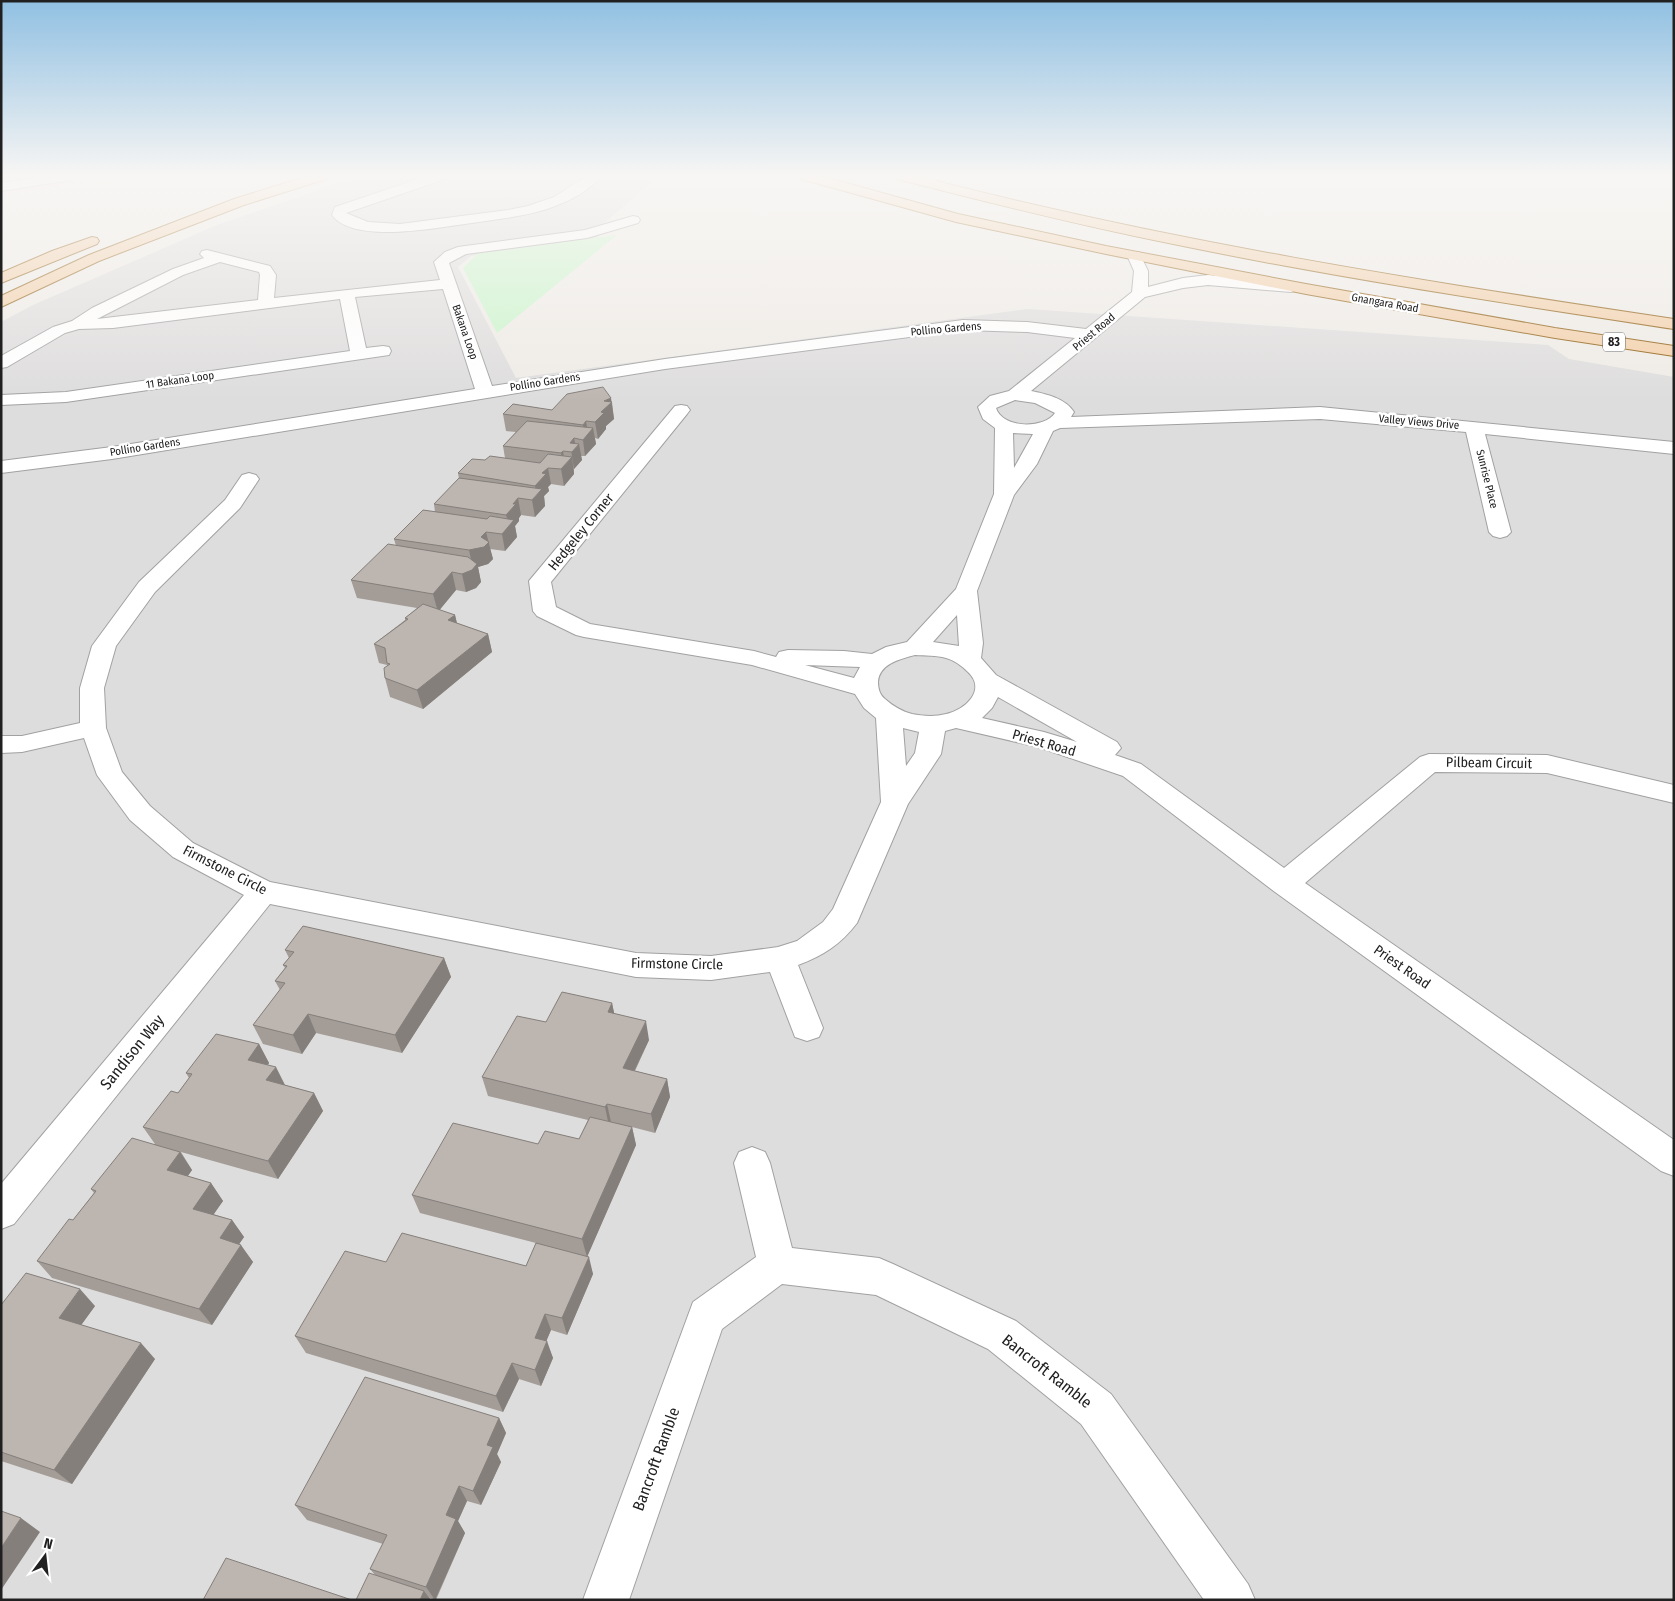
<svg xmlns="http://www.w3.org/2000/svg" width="1675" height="1601" viewBox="0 0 1675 1601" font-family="'Fira Sans Condensed',sans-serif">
<rect width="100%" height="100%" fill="#efece7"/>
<!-- residential -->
<path fill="#dedddd" d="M 359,176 L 659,176 L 602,225 L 597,240 L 471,256 L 458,267 L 516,378 L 1028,309 L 1548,345 L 1569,359 L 1674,377 L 1674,1600 L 1,1600 L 1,322 L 33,305 L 217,225 Z"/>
<!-- industrial -->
<path fill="#e8dae6" d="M 1,176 L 122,176 L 1,195 Z"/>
<!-- park -->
<path fill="#c9f5ca" d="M 617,235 L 497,333 L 463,268 L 477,254 Z"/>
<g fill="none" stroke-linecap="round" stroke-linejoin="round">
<!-- minor casing -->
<g stroke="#a1a1a1" stroke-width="2">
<path id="minor" d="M 46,176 L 77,176 L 71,180 L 1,191 L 1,183 Z
M 427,176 L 446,176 L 445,179 L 346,213 L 368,222 L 400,224 L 508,210 L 528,206 L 554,197 L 587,176 L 601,176 C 589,192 565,203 547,209 C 522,217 497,219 472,223 C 440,227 354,245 332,215 L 335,207 Z
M 633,216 L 638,217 L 640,220 L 638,223 L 587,238 L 466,254 L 449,263 L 492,386 L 665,359 L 963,320 L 1027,322 L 1086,329 L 1132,292 L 1134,271 L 1127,255 L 1129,252 L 1139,252 L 1148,271 L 1148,287 L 1183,278 L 1208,275 L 1291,282 L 1296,284 L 1299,287 L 1296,290 L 1291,292 L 1208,285 L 1183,288 L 1145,297 L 1031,391 C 1046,394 1065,398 1074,412 L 1071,417 L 1320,407 L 1674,442 L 1674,454 L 1485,434 L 1511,532 L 1507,536 L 1500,538 L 1493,536 L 1489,532 L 1466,432 L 1320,419 L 1060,428 L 1053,431 L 1037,464 L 1014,495 L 977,591 L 983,643 L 981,658 L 996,675 L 1117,742 L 1121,748 L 1115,755 L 1141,764 L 1284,868 L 1420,757 L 1429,754 L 1547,755 L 1674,785 L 1674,803 L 1547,773 L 1435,772 L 1305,883 L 1674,1140 L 1674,1176 L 1661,1171 L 1275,892 L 1123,776 L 1038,747 L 956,728 L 945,731 L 941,754 L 908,804 L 857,923 C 841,944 823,956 798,965 L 823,1028 L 819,1037 L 807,1041 L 795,1037 L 770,972 L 711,980 L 636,977 L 270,904 L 14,1224 L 1,1229 L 1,1184 L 244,895 L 173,857 L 130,820 L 97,775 L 84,738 L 22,752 L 1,753 L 1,736 L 22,736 L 80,723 L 80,688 L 92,646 L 139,582 L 225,500 L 242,475 L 249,473 L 256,475 L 259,479 L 240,508 L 155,592 L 116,646 L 104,688 L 106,728 L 122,772 L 150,806 L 193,843 L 270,882 L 636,953 L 711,956 L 778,947 L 797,941 L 823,922 L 833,909 L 881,802 L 876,718 L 864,708 L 855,694 L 752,665 L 584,637 L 576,635 L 537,616 L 533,611 L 529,581 L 675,406 L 681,405 L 687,406 L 690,410 L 687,414 L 551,582 L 556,607 L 590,624 L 754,651 L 776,657 L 779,652 L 788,650 L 844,651 L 872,654 L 886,647 L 907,642 L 956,589 L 994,494 L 995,428 L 983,419 L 978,407 L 990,396 L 1009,391 L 1075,338 L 1027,332 L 963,330 L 665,369 L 112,459 L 1,473 L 1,461 L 112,447 L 475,389 L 443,289 L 355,297 L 366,348 L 383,346 L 389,347 L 391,351 L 389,355 L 66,402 L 1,405 L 1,395 L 66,392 L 350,351 L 340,299 L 113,328 L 79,329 L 65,333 L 7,367 L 1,368 L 1,356 L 53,327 L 72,321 L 92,308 L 173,269 L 204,258 L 200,254 L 202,251 L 207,250 L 270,266 L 276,275 L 274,298 L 440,280 L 434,262 L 445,252 L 458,247 L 585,230 ZM 220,262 L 259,272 L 260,275 L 258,300 L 97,319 L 183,275 ZM 1015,400 L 1035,403 L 1055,413 C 1044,429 1003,429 996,408 ZM 1013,433 L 1033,434 L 1014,468 ZM 957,615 L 959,646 L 933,642 ZM 915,655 C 925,656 936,655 946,658 C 954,660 962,666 968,672 C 987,690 965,710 946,714 C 935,717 922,716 912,714 C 901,711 893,706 885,699 C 880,695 878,689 878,682 C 879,664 900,659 915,655 ZM 805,665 L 860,667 L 854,678 ZM 998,697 L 1077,742 L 1044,732 L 982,718 L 992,708 ZM 903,728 L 919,732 L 915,753 L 906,766 Z
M 752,1147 L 765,1152 L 770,1163 L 792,1248 L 879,1258 L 893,1264 L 1016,1321 L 1111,1394 L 1248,1584 L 1255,1600 L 1204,1600 L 1081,1424 L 988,1349 L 876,1295 L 782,1284 L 722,1329 L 629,1600 L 583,1600 L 693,1302 L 756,1257 L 734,1163 L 739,1152 Z"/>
</g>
<!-- primary casing -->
<g stroke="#8d5c0e" stroke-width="2">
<path id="primary" d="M 308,176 L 327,176 L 326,179 L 244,205 L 99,261 L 1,307 L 1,296 L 89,255 L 234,199 Z
M 800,176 L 821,176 L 958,214 L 1106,246 L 1306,284 L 1555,328 L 1674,346 L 1674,356 L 1555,338 L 1306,294 L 1106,254 L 956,222 L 801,179 Z
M 896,176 L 917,176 C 1166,241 1420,281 1674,319 L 1674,329 C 1511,304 1349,280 1188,247 C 1090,228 994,204 897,179 Z
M 92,237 L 97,238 L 99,241 L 97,244 L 1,283 L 1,273 L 52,251 Z"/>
</g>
<!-- minor -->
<use href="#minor" fill="#fff" fill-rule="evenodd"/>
<!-- primary -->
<use href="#primary" fill="#f3cfa8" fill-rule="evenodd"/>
</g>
<!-- wall -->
<path fill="#a39c97" d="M 612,402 L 614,419 L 606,426 L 606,429 L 598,439 L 595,438 L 596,444 L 585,456 L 581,456 L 582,460 L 574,469 L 574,474 L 564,486 L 551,484 L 548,487 L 549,491 L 544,496 L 545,506 L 535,517 L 521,515 L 519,518 L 519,521 L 515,526 L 517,537 L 505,551 L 490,549 L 493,559 L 488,564 L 478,567 L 481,582 L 476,588 L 466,592 L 456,590 L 439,610 L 455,615 L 457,623 L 488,634 L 492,652 L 423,709 L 390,697 L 385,678 L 387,665 L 379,663 L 374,644 L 405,620 L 405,618 L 417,608 L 357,598 L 351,580 L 396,546 L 394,539 L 435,512 L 434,504 L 459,479 L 458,473 L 485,460 L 505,458 L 503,446 L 516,432 L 506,431 L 503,414 L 552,410 Z
M 285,950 L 444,958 L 451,977 L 402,1053 L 316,1033 L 302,1054 L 263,1044 L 253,1025 L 280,990 L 275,981 L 285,968 L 283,965 L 289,958 Z
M 612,1003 L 614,1013 L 649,1040 L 635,1071 L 667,1079 L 670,1097 L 655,1133 L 632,1127 L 636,1145 L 587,1257 L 593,1274 L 567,1335 L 551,1330 L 546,1341 L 553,1358 L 541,1386 L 519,1379 L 503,1412 L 306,1353 L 295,1336 L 386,1262 L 526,1266 L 536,1243 L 420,1213 L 412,1195 L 538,1144 L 579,1139 L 588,1120 L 488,1096 L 482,1077 L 546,1022 Z
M 259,1044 L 269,1063 L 268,1065 L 285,1085 L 314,1093 L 323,1111 L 278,1179 L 181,1152 L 192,1170 L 188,1176 L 211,1183 L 223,1201 L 213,1214 L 232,1220 L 244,1237 L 239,1244 L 253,1262 L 212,1325 L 52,1278 L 37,1261 L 73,1220 L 94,1193 L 91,1189 L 155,1144 L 143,1127 L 178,1093 L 189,1078 L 186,1073 Z
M 1,1305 L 95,1306 L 81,1325 L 155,1359 L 72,1484 L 1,1461 Z
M 499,1418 L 506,1433 L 497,1454 L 501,1462 L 481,1505 L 467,1501 L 458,1521 L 465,1533 L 436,1600 L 430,1598 L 375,1575 L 370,1569 L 383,1544 L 307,1520 L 295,1505 Z"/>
<!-- shaded-wall -->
<path fill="#847f7b" d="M 611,398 L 614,419 L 606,426 L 606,429 L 598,439 L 595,422 L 601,412 L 604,401 Z
M 586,421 L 588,433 L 593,428 L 596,444 L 585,456 L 583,440 L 585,437 L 583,425 Z
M 574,438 L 576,448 L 579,444 L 582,460 L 574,469 L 570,443 Z
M 563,451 L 565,465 L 572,457 L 574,474 L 564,486 L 561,469 L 563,467 L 561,453 Z
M 548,468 L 551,484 L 548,487 L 549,491 L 544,496 L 545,506 L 535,517 L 532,500 L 537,495 L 535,486 L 542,473 Z
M 518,498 L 521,515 L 519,518 L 519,521 L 515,526 L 517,537 L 505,551 L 502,534 L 509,526 L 506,515 L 513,504 Z
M 486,532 L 493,559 L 488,564 L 478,567 L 481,582 L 476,588 L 466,592 L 462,574 L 473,568 L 469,550 Z
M 452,572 L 456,590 L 438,612 L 433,594 Z
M 455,615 L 459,633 L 448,620 Z
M 488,634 L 492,652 L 423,709 L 417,690 Z
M 444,958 L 451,977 L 402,1053 L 395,1035 Z
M 612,1003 L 616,1022 L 608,1012 Z
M 308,1014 L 316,1033 L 302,1054 L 293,1035 Z
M 646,1021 L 649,1040 L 627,1086 L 623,1068 Z
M 259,1044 L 269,1063 L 258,1078 L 248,1060 Z
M 276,1067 L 285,1085 L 266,1080 Z
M 667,1079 L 670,1097 L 655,1133 L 651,1114 Z
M 314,1093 L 323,1111 L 278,1179 L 268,1161 Z
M 607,1104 L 611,1122 L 609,1126 L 605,1107 Z
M 632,1127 L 636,1145 L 587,1257 L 582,1239 Z
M 180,1152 L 192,1170 L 179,1188 L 167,1170 Z
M 211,1183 L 223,1201 L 205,1227 L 193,1209 Z
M 232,1220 L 244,1237 L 231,1256 L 220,1238 Z
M 241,1245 L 253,1262 L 212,1325 L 199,1309 Z
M 589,1257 L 593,1274 L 567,1335 L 562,1318 Z
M 80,1289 L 95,1306 L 74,1335 L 59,1318 Z
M 545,1314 L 551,1330 L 541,1354 L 535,1338 Z
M 547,1341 L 553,1358 L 541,1386 L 535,1370 Z
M 141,1343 L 155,1359 L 72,1484 L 54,1470 Z
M 512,1363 L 519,1379 L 503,1412 L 496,1396 Z
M 499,1418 L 506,1433 L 497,1454 L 501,1462 L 481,1505 L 473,1491 L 487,1445 Z
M 459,1486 L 467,1501 L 458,1521 L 465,1533 L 435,1600 L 426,1587 L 446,1515 Z
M 21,1518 L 40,1532 L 1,1590 L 1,1548 Z
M 424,1591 L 431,1600 L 420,1600 Z"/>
<!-- building -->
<path fill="#bdb5b0" stroke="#847f7b" d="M 603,387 L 611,398 L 604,401 L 612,402 L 601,412 L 604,413 L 595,422 L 586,421 L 583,425 L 503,414 L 513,404 L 552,410 L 567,394 Z
M 527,421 L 593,428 L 583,440 L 574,438 L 570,443 L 579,444 L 572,452 L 563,451 L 561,453 L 503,446 Z
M 548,454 L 572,457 L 561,469 L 548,468 L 542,473 L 546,474 L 535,486 L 458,473 L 472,459 L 485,460 L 490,456 L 540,463 Z
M 459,478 L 542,489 L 532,500 L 518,498 L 513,504 L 516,504 L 506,515 L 434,504 Z
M 423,510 L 487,519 L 490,516 L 514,520 L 502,534 L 486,532 L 481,537 L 489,542 L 484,547 L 469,550 L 394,539 Z
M 388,544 L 468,557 L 477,564 L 472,570 L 462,574 L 452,572 L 433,594 L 351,580 Z
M 423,604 L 455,615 L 448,620 L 488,634 L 417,690 L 385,678 L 384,668 L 390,664 L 387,663 L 385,648 L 374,644 L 408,619 L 405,618 Z
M 303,926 L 444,958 L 395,1035 L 308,1014 L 293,1035 L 253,1025 L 285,983 L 275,981 L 287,966 L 283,965 L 294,952 L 285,950 Z
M 562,992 L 612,1003 L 608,1012 L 646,1021 L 623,1068 L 667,1079 L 651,1114 L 607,1104 L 605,1107 L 482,1077 L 517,1016 L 546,1022 Z
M 216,1034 L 259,1044 L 248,1060 L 276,1067 L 266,1080 L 314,1093 L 268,1161 L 143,1127 L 171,1091 L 178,1093 L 192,1074 L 186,1073 Z
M 590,1117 L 632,1127 L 582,1239 L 412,1195 L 453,1123 L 538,1144 L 545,1131 L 579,1139 Z
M 132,1138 L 180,1152 L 167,1170 L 211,1183 L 193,1209 L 232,1220 L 220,1238 L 241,1245 L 199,1309 L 37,1261 L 69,1219 L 73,1220 L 96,1191 L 91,1189 Z
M 402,1233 L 526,1266 L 536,1243 L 589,1257 L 562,1318 L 545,1314 L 535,1338 L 547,1341 L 535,1370 L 512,1363 L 496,1396 L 295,1336 L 345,1251 L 386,1262 Z
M 26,1273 L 80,1289 L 59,1318 L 141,1343 L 54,1470 L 1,1452 L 1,1305 Z
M 365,1377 L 499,1418 L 487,1445 L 493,1447 L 473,1491 L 459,1486 L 446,1515 L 456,1519 L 426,1587 L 370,1569 L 387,1535 L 295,1505 Z
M 1,1511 L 21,1518 L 1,1548 Z
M 226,1558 L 352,1600 L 203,1600 Z
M 369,1573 L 424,1591 L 420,1600 L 356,1600 Z"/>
<!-- sky -->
<linearGradient id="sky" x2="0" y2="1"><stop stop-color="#90c0e2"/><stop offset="0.44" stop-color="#f8f6f4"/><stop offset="1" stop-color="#f8f6f4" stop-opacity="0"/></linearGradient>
<rect width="1675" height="400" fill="url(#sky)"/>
<g text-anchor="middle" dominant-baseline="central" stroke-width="5" stroke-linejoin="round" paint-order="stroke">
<!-- far-street labels -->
<g font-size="11" fill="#202020" stroke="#fff">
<text transform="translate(1385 303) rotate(10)">Gnangara Road</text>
<text transform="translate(946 329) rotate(-5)">Pollino Gardens</text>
<text transform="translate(465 332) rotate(71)">Bakana Loop</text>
<text transform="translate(1094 332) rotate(-40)">Priest Road</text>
<text transform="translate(180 380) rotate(-8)">11 Bakana Loop</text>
<text transform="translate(545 382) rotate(-9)">Pollino Gardens</text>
<text transform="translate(1419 422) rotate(5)">Valley Views Drive</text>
<text transform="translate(145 447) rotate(-9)">Pollino Gardens</text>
<text transform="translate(1487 479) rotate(76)">Sunrise Place</text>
</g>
<!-- shield labels -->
<rect fill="#fff" stroke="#636363" stroke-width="1" x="1603" y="332.5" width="22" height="19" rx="4"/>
<g font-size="12" font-weight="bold" fill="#202020">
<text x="1614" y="342">83</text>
</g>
<!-- street labels -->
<g font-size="14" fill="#202020" stroke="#fff">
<text transform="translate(581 532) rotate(-51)">Hedgeley Corner</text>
<text transform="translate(1044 743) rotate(16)">Priest Road</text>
<text transform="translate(1489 763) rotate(1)">Pilbeam Circuit</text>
<text transform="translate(225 870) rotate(27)">Firmstone Circle</text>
<text transform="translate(677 964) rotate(1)">Firmstone Circle</text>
<text transform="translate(1402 967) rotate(35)">Priest Road</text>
</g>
<!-- near-street labels -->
<g font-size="16" fill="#202020" stroke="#fff">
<text transform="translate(132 1052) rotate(-51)">Sandison Way</text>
<text transform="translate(1047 1371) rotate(38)">Bancroft Ramble</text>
<text transform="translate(656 1459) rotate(-70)">Bancroft Ramble</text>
</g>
</g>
<!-- border -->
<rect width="1675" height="1601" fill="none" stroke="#202020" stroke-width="5"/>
<!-- north arrow -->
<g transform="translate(45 1556) rotate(15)" stroke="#ffffff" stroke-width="4" paint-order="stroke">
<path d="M0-4L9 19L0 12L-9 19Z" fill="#202020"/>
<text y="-8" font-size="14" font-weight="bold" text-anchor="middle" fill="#202020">N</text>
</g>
</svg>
